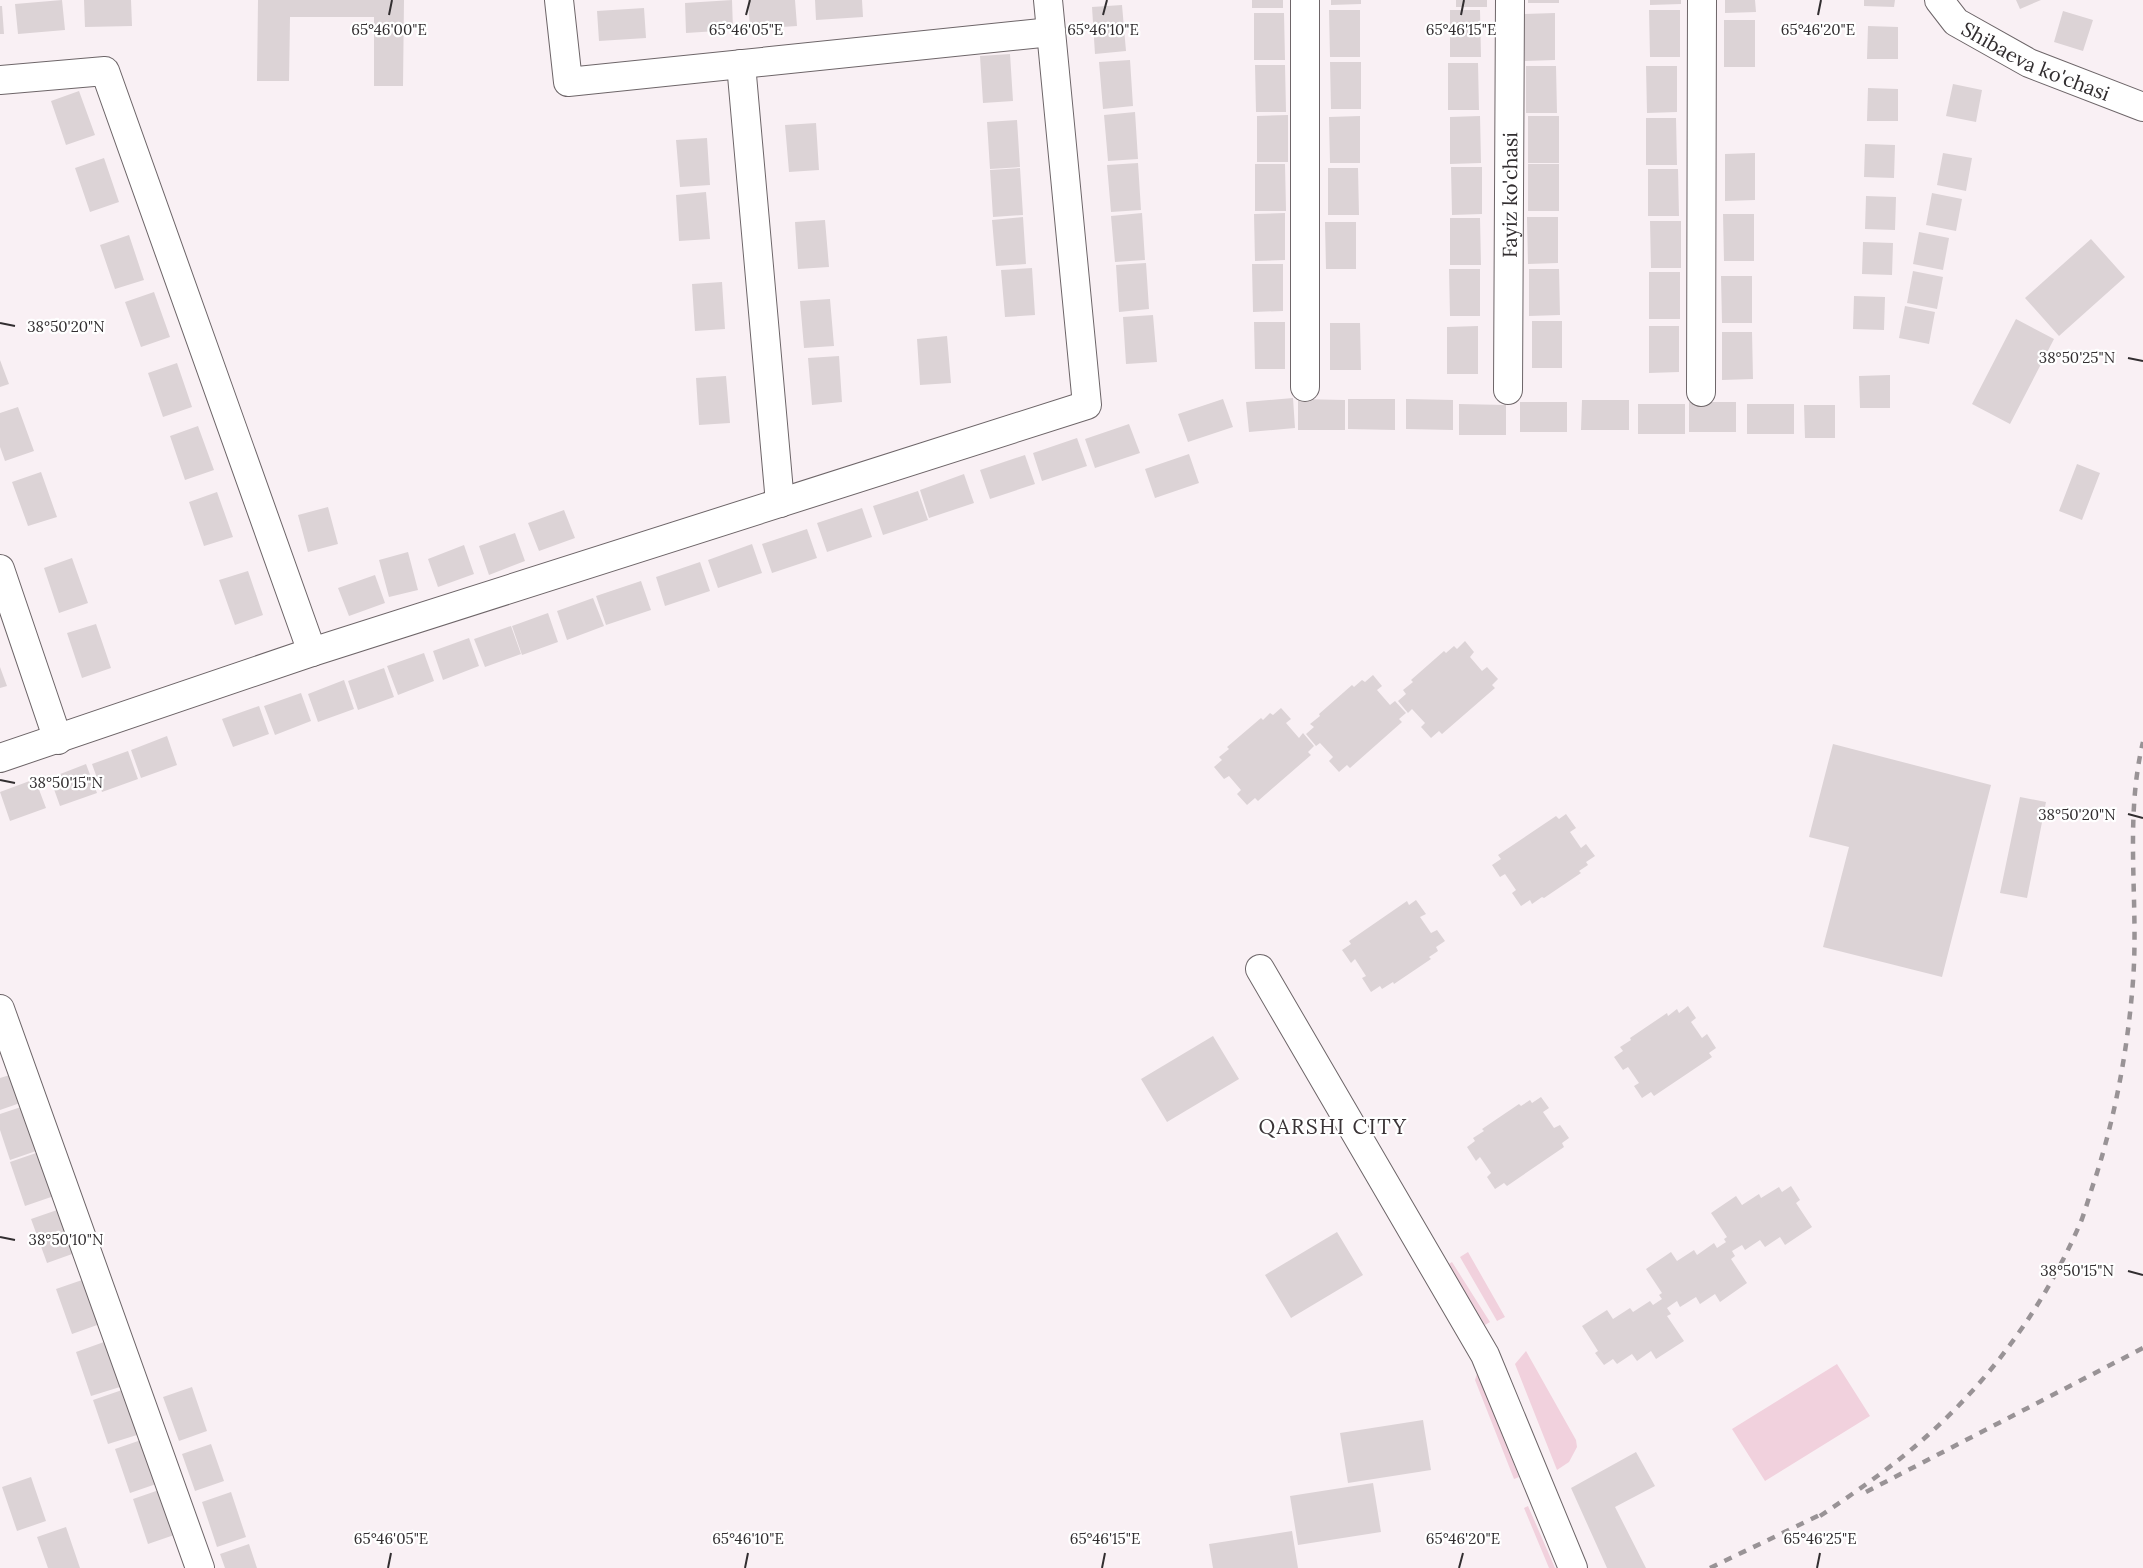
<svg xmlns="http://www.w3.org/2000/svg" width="2143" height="1568" viewBox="0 0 2143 1568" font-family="Lora,serif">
<rect width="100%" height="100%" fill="#f9f0f4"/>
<!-- green -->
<path fill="#f1d1dd" d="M 1468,1252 L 1505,1317 L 1497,1321 L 1460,1257 Z
M 1452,1262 L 1490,1322 L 1485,1325 L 1447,1265 Z
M 1526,1351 L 1576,1440 L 1577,1447 L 1569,1462 L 1557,1470 L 1515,1364 Z
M 1837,1364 L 1870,1416 L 1765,1481 L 1732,1429 Z
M 1478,1371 L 1519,1477 L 1514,1479 L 1475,1380 Z
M 1528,1506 L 1555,1568 L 1549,1568 L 1524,1508 Z"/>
<!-- building -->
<path fill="#dcd3d6" d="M 62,0 L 65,30 L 18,34 L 15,4 Z
M 84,0 L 131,0 L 132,26 L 85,27 Z
M 258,0 L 404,0 L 403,86 L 374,86 L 374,17 L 290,17 L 289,81 L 257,81 Z
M 732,0 L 733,30 L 686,33 L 685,3 Z
M 748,0 L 795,0 L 797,26 L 750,29 Z
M 815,0 L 862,0 L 863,17 L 816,20 Z
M 1252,0 L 1283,0 L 1283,8 L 1252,8 Z
M 1331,0 L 1361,0 L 1361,4 L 1331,5 Z
M 1456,0 L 1487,0 L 1487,7 L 1456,7 Z
M 1528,0 L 1559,0 L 1559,3 L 1528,3 Z
M 1650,0 L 1681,0 L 1681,4 L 1650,5 Z
M 1725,0 L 1755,0 L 1756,12 L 1725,13 Z
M 1864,0 L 1895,0 L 1894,7 L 1864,6 Z
M 2016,0 L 2041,0 L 2020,9 Z
M 1122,5 L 1126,51 L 1095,54 L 1092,7 Z
M 0,6 L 2,6 L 4,34 L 0,34 Z
M 644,8 L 646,38 L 599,41 L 597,11 Z
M 1329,10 L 1360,10 L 1360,57 L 1330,57 Z
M 1450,10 L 1480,10 L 1481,57 L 1450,57 Z
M 1649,10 L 1680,10 L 1680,57 L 1650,57 Z
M 2063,11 L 2093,20 L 2083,51 L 2054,42 Z
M 1254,13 L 1284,13 L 1285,60 L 1254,60 Z
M 1555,13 L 1555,60 L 1525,61 L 1524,14 Z
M 1724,20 L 1755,20 L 1755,67 L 1724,67 Z
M 1868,26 L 1898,27 L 1898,59 L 1867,59 Z
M 1010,54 L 1013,101 L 983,103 L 980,56 Z
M 1130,60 L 1133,106 L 1103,109 L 1099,62 Z
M 1330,62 L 1361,62 L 1361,109 L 1331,109 Z
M 1448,63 L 1478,63 L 1479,110 L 1448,110 Z
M 1255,65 L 1285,65 L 1286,112 L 1256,112 Z
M 1526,66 L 1556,66 L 1557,113 L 1526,113 Z
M 1646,66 L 1677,66 L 1677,112 L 1647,113 Z
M 1953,84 L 1982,90 L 1976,122 L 1946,116 Z
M 1868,88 L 1898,89 L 1898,121 L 1867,121 Z
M 79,91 L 95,135 L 66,145 L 51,101 Z
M 1135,112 L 1138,159 L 1108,161 L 1104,115 Z
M 1288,115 L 1288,162 L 1257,162 L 1257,116 Z
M 1360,116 L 1360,163 L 1330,163 L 1329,117 Z
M 1480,116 L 1481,163 L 1450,164 L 1450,117 Z
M 1528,116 L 1559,116 L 1559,163 L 1528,163 Z
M 1646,118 L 1676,118 L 1677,165 L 1646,165 Z
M 1017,120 L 1020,167 L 990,169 L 987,122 Z
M 816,123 L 819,170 L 789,172 L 785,125 Z
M 707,138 L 710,185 L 680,187 L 676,140 Z
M 1865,144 L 1895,145 L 1894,178 L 1864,177 Z
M 1755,153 L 1755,200 L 1725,201 L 1725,154 Z
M 1943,153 L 1972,158 L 1966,191 L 1937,185 Z
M 104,158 L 119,202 L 90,212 L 75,168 Z
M 1138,163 L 1141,210 L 1111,212 L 1107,165 Z
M 1255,164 L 1285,164 L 1286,211 L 1255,211 Z
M 1528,164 L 1559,164 L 1559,211 L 1528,211 Z
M 1451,167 L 1482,167 L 1482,214 L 1452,215 Z
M 1020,168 L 1023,215 L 993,217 L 990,170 Z
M 1328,168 L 1358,168 L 1359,215 L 1328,215 Z
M 1648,169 L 1678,169 L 1679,216 L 1648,216 Z
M 706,192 L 710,239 L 679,241 L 676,195 Z
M 1932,193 L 1962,199 L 1956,231 L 1926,225 Z
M 1866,196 L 1896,197 L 1895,230 L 1865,229 Z
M 1142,213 L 1145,260 L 1115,262 L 1111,216 Z
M 1285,213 L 1285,260 L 1255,261 L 1254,214 Z
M 1723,214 L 1754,214 L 1754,261 L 1724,261 Z
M 1023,217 L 1026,264 L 996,266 L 992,220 Z
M 1527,217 L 1558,217 L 1558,263 L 1528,264 Z
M 1450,218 L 1480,218 L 1481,265 L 1450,265 Z
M 825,220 L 829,267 L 798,269 L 795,222 Z
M 1650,221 L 1681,221 L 1681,268 L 1651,268 Z
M 1325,222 L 1356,222 L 1356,269 L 1326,269 Z
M 1919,232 L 1949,238 L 1943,270 L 1913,264 Z
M 129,235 L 144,280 L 115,289 L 100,245 Z
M 2091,239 L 2125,277 L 2059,336 L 2025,298 Z
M 1863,242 L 1893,243 L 1892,275 L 1862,274 Z
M 1146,263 L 1149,309 L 1119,312 L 1116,265 Z
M 1252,264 L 1283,264 L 1283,311 L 1253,312 Z
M 1032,268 L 1035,315 L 1005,317 L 1001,270 Z
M 1449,269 L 1480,269 L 1480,316 L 1450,316 Z
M 1529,269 L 1559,269 L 1560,315 L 1529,316 Z
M 1913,271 L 1943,277 L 1937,309 L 1907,303 Z
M 1649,272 L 1680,272 L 1680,319 L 1649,319 Z
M 1721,276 L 1752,276 L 1752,323 L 1722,323 Z
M 722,282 L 725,329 L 695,331 L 692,284 Z
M 154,292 L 170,337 L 141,347 L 125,302 Z
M 1854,296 L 1885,297 L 1884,330 L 1853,329 Z
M 830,299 L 834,346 L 804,348 L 800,301 Z
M 1905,306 L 1935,312 L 1929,344 L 1899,338 Z
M 1153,315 L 1157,362 L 1126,364 L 1123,317 Z
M 2016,319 L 2054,339 L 2010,424 L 1972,404 Z
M 1532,321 L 1562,321 L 1562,368 L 1532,368 Z
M 1254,322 L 1285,322 L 1285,369 L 1255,369 Z
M 1330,323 L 1360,323 L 1361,370 L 1330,370 Z
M 1478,326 L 1478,374 L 1447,374 L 1447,327 Z
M 1649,326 L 1679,326 L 1679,372 L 1649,373 Z
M 1722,332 L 1752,332 L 1753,379 L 1722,380 Z
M 947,336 L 951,383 L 920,385 L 917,339 Z
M 839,356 L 842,402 L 812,405 L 808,358 Z
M 0,360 L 9,384 L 0,387 Z
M 177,363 L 192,407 L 163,417 L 148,373 Z
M 1890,375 L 1890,408 L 1860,408 L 1859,376 Z
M 726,376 L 730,423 L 699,425 L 696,378 Z
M 1293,398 L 1295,428 L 1249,432 L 1246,402 Z
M 1223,399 L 1233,427 L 1188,442 L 1178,414 Z
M 1298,399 L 1345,400 L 1345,430 L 1298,430 Z
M 1348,399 L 1395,399 L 1395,430 L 1348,429 Z
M 1406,399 L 1453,400 L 1453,430 L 1406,429 Z
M 1582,400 L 1629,400 L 1629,430 L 1581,430 Z
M 1520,402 L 1567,402 L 1567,432 L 1520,432 Z
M 1689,402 L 1736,402 L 1736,432 L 1689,432 Z
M 1459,404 L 1506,405 L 1506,435 L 1459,435 Z
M 1638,404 L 1685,404 L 1685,434 L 1638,434 Z
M 1747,404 L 1794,404 L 1794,434 L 1747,434 Z
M 1804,405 L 1835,405 L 1835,438 L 1805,438 Z
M 18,407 L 34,451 L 5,461 L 0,447 L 0,413 Z
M 1129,424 L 1140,453 L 1095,468 L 1085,439 Z
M 198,426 L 214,470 L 185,480 L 170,436 Z
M 1077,438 L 1087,466 L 1042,481 L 1033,453 Z
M 1189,454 L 1199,483 L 1155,498 L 1145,469 Z
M 1025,455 L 1035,484 L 990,499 L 980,470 Z
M 2077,464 L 2100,473 L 2082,520 L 2059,511 Z
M 41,472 L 57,517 L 28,526 L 12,482 Z
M 964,474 L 974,503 L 929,518 L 920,490 Z
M 918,491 L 928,520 L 883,535 L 873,506 Z
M 217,492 L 233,537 L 204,546 L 189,502 Z
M 328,507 L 338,544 L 308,552 L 298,515 Z
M 862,508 L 872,537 L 827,552 L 817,523 Z
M 564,510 L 575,538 L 539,551 L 528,523 Z
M 807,529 L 817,558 L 772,573 L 762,544 Z
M 515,533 L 525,561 L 489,575 L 479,546 Z
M 752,544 L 762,573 L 718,588 L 708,560 Z
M 464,545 L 474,574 L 438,587 L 428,559 Z
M 408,552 L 418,590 L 389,597 L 379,560 Z
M 72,558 L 88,603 L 59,613 L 44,568 Z
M 700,562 L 710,591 L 665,606 L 656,577 Z
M 248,571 L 263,615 L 235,625 L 219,580 Z
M 375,575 L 385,603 L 349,616 L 338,588 Z
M 641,581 L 651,610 L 606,625 L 596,596 Z
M 593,598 L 604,626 L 567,640 L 557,611 Z
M 548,613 L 558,642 L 522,655 L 512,626 Z
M 96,624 L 111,668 L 82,678 L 67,633 Z
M 511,626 L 521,654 L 485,667 L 474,639 Z
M 469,638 L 479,666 L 443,680 L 433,651 Z
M 1465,641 L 1474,652 L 1470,657 L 1482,671 L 1487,667 L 1498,679 L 1492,685 L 1495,688 L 1442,734 L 1439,731 L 1431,738 L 1421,727 L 1425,723 L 1412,709 L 1408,713 L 1398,701 L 1406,694 L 1403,690 L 1413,682 L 1411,680 L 1444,651 L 1446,653 L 1454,646 L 1457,649 Z
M 424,653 L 434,681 L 398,695 L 387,666 Z
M 0,667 L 7,686 L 0,688 Z
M 384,668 L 394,697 L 358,710 L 348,681 Z
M 1373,675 L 1382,686 L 1377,690 L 1390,705 L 1395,701 L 1406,713 L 1399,719 L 1402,722 L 1350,768 L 1347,765 L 1339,772 L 1329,761 L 1333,757 L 1320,743 L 1316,746 L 1306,734 L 1314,727 L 1310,724 L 1320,716 L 1319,714 L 1352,685 L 1354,687 L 1362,680 L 1365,682 Z
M 344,680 L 354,709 L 318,722 L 308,694 Z
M 301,693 L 311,721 L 275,735 L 264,706 Z
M 259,706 L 269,734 L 233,747 L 222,719 Z
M 1281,708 L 1291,719 L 1286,723 L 1299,738 L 1303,733 L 1314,746 L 1308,752 L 1311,755 L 1258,801 L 1255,798 L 1247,805 L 1237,794 L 1241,790 L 1229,776 L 1224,779 L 1214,767 L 1222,760 L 1219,757 L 1229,749 L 1227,747 L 1261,718 L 1263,720 L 1270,713 L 1273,715 Z
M 167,736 L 177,765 L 141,778 L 131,750 Z
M 1833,744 L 1991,785 L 1942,977 L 1823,947 L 1849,847 L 1809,837 Z
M 128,751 L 138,779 L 102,792 L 92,764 Z
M 86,764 L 97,793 L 60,806 L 50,778 Z
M 35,779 L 46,808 L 10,821 L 0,792 Z
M 2020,797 L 2046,802 L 2027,898 L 2000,893 Z
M 1566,814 L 1576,828 L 1570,832 L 1581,848 L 1586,844 L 1595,856 L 1586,862 L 1588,865 L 1579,871 L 1581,873 L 1544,898 L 1542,897 L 1532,904 L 1530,900 L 1521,906 L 1512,893 L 1516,890 L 1505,874 L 1500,877 L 1492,865 L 1501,859 L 1498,855 L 1556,816 L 1559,819 Z
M 1416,900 L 1426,914 L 1420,917 L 1431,933 L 1437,930 L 1445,941 L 1436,947 L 1438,951 L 1429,957 L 1431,959 L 1394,984 L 1393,982 L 1382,989 L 1380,986 L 1371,992 L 1362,978 L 1366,976 L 1355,959 L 1351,963 L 1342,950 L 1351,944 L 1349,941 L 1407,901 L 1409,905 Z
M 1688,1006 L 1696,1018 L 1691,1022 L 1702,1038 L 1707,1034 L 1716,1048 L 1709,1053 L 1712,1057 L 1654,1096 L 1651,1092 L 1642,1098 L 1634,1086 L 1639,1083 L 1628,1067 L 1623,1070 L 1614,1057 L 1623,1051 L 1620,1047 L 1631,1040 L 1630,1038 L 1667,1013 L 1668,1016 L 1677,1009 L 1679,1013 Z
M 1213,1036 L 1239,1079 L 1167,1122 L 1141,1079 Z
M 13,1074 L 23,1102 L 0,1110 L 0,1078 Z
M 1541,1097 L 1549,1108 L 1543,1112 L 1554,1128 L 1560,1125 L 1569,1138 L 1562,1143 L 1564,1147 L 1507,1186 L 1504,1183 L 1495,1189 L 1487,1177 L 1491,1173 L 1480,1157 L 1476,1161 L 1467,1147 L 1475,1141 L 1473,1138 L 1484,1131 L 1482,1129 L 1519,1104 L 1521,1106 L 1530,1100 L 1532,1103 Z
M 24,1106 L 39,1150 L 10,1160 L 0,1130 L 0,1114 Z
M 39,1152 L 54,1196 L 25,1206 L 10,1162 Z
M 1791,1186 L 1800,1200 L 1796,1203 L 1812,1227 L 1785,1245 L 1780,1237 L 1765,1247 L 1760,1240 L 1745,1250 L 1742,1245 L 1732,1251 L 1735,1256 L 1731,1259 L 1747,1283 L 1720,1302 L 1715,1294 L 1700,1304 L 1696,1297 L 1680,1307 L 1677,1301 L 1667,1308 L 1671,1314 L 1667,1316 L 1684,1341 L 1656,1359 L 1651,1351 L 1637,1361 L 1632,1354 L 1617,1364 L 1613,1359 L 1604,1365 L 1595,1353 L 1598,1351 L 1582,1326 L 1607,1310 L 1613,1319 L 1630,1308 L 1633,1312 L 1650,1301 L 1653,1305 L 1662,1299 L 1659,1295 L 1662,1293 L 1646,1269 L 1671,1252 L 1677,1261 L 1694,1250 L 1697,1255 L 1714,1243 L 1717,1248 L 1726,1242 L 1729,1247 L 1724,1239 L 1727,1237 L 1711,1213 L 1736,1196 L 1742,1205 L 1759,1194 L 1761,1198 L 1779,1187 L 1782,1192 Z
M 60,1209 L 75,1253 L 47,1263 L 31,1219 Z
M 1337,1232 L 1363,1275 L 1291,1318 L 1265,1275 Z
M 85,1279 L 100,1324 L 72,1334 L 56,1289 Z
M 104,1342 L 120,1387 L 91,1396 L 76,1352 Z
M 192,1387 L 207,1431 L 179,1441 L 163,1397 Z
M 122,1390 L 137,1435 L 108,1444 L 93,1400 Z
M 1423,1420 L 1431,1470 L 1348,1483 L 1340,1433 Z
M 144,1439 L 159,1483 L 130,1493 L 115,1449 Z
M 211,1444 L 224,1481 L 195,1491 L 182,1454 Z
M 1636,1452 L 1655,1486 L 1615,1507 L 1646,1568 L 1607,1568 L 1571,1488 Z
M 31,1477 L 46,1521 L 17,1531 L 2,1487 Z
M 1373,1483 L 1381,1532 L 1298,1545 L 1290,1496 Z
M 162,1489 L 177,1534 L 148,1544 L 133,1499 Z
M 231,1492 L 246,1537 L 217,1547 L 202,1502 Z
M 66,1527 L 80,1568 L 48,1568 L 37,1537 Z
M 1292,1531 L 1298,1568 L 1213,1568 L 1209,1544 Z
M 249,1544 L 257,1568 L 225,1568 L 220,1554 Z"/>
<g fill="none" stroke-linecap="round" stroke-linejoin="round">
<!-- minor casing -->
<g stroke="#6d6568" stroke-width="30">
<g id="minor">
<path d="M 559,0 L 568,82 L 1051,32"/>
<path d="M 1305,0 L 1305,387"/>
<path id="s1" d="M 1939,0 L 1956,22 L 2029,63 L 2143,107"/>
<path d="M 741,64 L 780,503"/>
<path d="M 0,80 L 105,71 L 312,652"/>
<path id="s2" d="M 1508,390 L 1510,0"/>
<path d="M 1701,392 L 1702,0"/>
<path d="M 0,569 L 58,740"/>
<path d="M 0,758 L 312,652 L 1087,405 L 1048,0"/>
<path d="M 1260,969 L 1485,1355 L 1573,1568"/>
<path d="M 0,1009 L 200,1568"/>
</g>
</g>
<!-- minor -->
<use href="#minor" stroke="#fff" stroke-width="28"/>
<!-- rail -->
<path stroke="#999396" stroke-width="4.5" stroke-dasharray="8 8" stroke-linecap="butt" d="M 1866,1492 L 2143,1348
M 1820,1516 C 1857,1491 1895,1465 1928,1435 C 1994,1376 2048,1300 2082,1219 C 2087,1205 2091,1190 2096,1176 C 2116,1113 2128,1047 2133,981 C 2139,902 2124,821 2143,742
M 1710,1568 L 1826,1512"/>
</g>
<!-- ticks -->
<path fill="none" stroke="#322e30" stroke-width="2" d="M 389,15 L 392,0M 746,15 L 750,0M 1103,15 L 1107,0M 1461,15 L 1464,0M 1818,15 L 1821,0M 0,323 L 15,326M 2128,358 L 2143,361M 0,780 L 15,783M 2128,814 L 2143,818M 0,1237 L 15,1240M 2128,1271 L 2143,1275M 388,1568 L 391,1553M 745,1568 L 748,1553M 1102,1568 L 1105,1553M 1459,1568 L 1463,1553M 1817,1568 L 1820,1553"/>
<g text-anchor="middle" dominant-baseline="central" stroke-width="4.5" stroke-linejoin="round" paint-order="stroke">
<!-- street labels -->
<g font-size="20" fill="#322e30" stroke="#fff">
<text stroke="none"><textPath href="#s1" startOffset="117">Shibaeva ko'chasi</textPath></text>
<text stroke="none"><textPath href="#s2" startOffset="195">Fayiz ko'chasi</textPath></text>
</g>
<!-- neighbourhood labels -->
<g font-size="21" letter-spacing="1.5" fill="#3a3336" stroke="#fff">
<text x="1333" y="1126">QARSHI CITY</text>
</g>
</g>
<g font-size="15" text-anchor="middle" fill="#322e30" stroke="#fff" stroke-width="4.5" stroke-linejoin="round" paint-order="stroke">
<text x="389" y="35">65°46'00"E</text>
<text x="746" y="35">65°46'05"E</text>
<text x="1103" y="35">65°46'10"E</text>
<text x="1461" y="35">65°46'15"E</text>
<text x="1818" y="35">65°46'20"E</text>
<text x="66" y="332">38°50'20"N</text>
<text x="2077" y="363">38°50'25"N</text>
<text x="66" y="788">38°50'15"N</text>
<text x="2077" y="820">38°50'20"N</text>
<text x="66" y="1245">38°50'10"N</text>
<text x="2077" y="1276">38°50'15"N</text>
<text x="391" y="1544">65°46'05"E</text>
<text x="748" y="1544">65°46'10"E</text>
<text x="1105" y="1544">65°46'15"E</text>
<text x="1463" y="1544">65°46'20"E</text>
<text x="1820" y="1544">65°46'25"E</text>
</g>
</svg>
